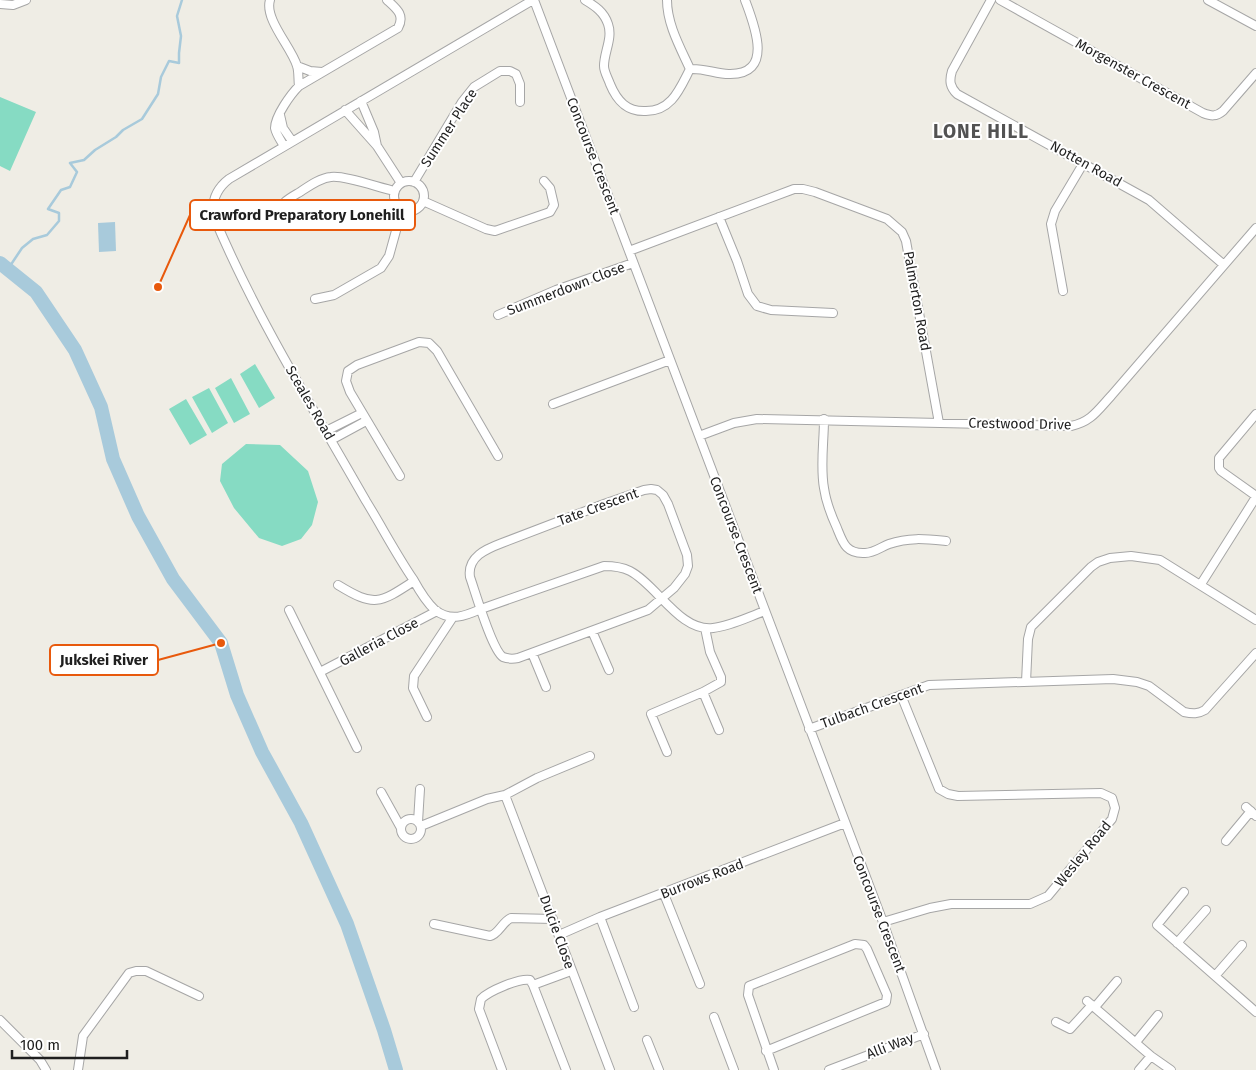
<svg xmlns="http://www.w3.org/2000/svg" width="1256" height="1070" viewBox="0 0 1256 1070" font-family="'Fira Sans',sans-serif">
<rect width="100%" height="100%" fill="#efede5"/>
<!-- pitch -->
<path fill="#86dbc3" d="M 0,97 L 36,112 L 10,171 L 0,166 Z
M 255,364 L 275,398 L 259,408 L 240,374 Z
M 231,378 L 250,414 L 234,423 L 215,388 Z
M 209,388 L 228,423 L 212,433 L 192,397 Z
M 186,399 L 207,435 L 190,445 L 169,409 Z
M 246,444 L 280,445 L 308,471 L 318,502 L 312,525 L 301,539 L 282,546 L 259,538 L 234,508 L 220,481 L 222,464 Z"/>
<!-- water -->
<path fill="#a8cadb" d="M 115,222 L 116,251 L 99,252 L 98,223 Z"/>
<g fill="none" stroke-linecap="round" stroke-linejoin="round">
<!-- stream -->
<path stroke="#a8cadb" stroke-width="2.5" d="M 8,269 L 22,248 L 33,239 L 47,235 L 59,221 L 59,213 L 48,209 L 61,190 L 70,187 L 77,172 L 70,163 L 84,160 L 95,150 L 116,137 L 123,130 L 142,119 L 158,94 L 161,77 L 169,61 L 179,63 L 179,53 L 181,36 L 177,16 L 182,0"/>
<!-- river -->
<path stroke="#a8cadb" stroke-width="14" d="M 0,263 L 36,292 L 75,350 L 101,407 L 113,459 L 138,516 L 173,579 L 221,643 L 237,695 L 262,752 L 301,823 L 347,924 L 384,1030 L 396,1070"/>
<!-- street casing -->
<g stroke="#a6a6a6" stroke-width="10">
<path id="street" d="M 270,0 C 264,19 292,48 297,66 C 299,72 298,79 299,86
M 533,0 L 229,179 C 216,189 211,201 214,217 C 256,317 313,408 366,501 C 382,527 396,554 413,579 C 419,590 426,602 435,610 C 451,622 465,616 481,609 L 604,566 C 613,566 622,567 630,571 C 657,585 680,632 713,628 C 731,626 748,617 765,611
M 534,0 L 883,922 L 936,1070
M 585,0 C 595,6 604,12 608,24 C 613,38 604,52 604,66 C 604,72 608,78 610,84 C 617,101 627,112 646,111 C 672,111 680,88 690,69 C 704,68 716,74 729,74 C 775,75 754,24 745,0
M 667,0 C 667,24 680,47 690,69
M 991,0 L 952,71 C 949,81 950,87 957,94 L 1149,200 L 1224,265
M 1000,0 L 1203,113 C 1211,116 1216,117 1223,111 L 1256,73
M 1208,0 L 1256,26
M 0,4 L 13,5 L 26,0
M 297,66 L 310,71 L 322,72
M 361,101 L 374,132 L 377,146
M 345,110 L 377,146 L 401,183
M 280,115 L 283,128 L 292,141
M 284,146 C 281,141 276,134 275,128 C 275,116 291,94 299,86 L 398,28 C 405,15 397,9 387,0
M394 196a15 15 0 1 1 30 0a15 15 0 1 1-30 0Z
M 414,182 L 462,102 L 474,87 L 500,71 L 510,71 L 516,74 L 520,84 L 520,102
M 423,201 L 486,229 L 495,231 L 550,212 L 554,205 L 550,188 L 544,181
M 277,216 C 281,202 288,199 300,192 C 309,186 320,178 331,177 C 344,175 380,188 395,191
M 719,217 L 737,261 L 748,294 L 757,306 L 771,310 L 833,313
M 629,251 L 794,189 L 803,189 L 815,192 L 887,219 L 902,232 L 906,241 L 939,423
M 1063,291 L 1051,224 L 1055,211 L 1083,164
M 315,299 L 334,295 L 381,268 L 389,256 L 402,209
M 498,315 L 556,290 L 633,263
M 553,404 L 670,360
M 1256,414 L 1219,458 L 1219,468 L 1221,471 L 1256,496
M 824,419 C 824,442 820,466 824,488 C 826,502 831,515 837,528 C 843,543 846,554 865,553 C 874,553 881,547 889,544 C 909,537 926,539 946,541
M 326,431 L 362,413
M 699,436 L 734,423 L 757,419 L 1071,426 C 1091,422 1098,410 1111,396 L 1256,228
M 331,440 L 366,421
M 400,476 L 350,392 L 346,381 L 348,371 L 357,365 L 419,342 L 429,343 L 437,351 L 498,456
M 651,489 L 657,490 L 663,495 L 668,504 L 687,555 L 688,566 L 685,574 L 674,588 L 648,610 L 518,658 C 513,659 508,659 503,657 C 492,650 475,591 470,577 C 467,557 486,549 502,543 L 604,504 L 644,490 Z
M 1201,584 L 1256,497
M 338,585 C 374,607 379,604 414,581
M 289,610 L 357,748
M 592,631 L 609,670
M 532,653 L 546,687
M 320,672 L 437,611
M 1026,682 L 1028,639 L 1031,627 L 1091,567 L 1098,562 L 1110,558 L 1131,556 L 1160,560 L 1256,620
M 703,692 L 719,730
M 427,717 L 413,688 L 414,676 L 453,617
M 809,729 L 929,685 L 1113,679 L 1137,682 L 1149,686 L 1184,712 C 1193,714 1198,714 1205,710 L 1256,653
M 667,752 L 651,714 L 703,692 L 721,682 L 721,677 L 710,652 L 705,628
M 381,792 L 401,828
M 505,795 L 610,1070
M 1246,807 L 1256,816
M401 829a10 10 0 1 1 20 0a10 10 0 1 1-20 0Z
M 418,822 L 420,789
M 421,826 L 487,799 L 505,795 L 537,778 L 590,756
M 1226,841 L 1251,811
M 1184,892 L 1157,925 L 1256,1012
M 664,894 L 700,984
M 600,917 L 634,1007
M 883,922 L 930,908 L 951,904 L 1030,904 L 1048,896 L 1112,819 L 1115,808 L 1112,798 L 1101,793 L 958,796 L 948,794 L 939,789 L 901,695
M 434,924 L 490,936 C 499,934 502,922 511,918 L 553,919
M 559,935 L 600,917 L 845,823
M 1177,943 L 1206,910
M 1215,976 L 1242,945
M 533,985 L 566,1070
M 1087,1001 L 1151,1056 L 1171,1070
M 1095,1007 L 1117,981
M 714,1017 L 734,1070
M 0,1020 L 40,1060 L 46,1070
M 1056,1022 L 1070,1029 L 1092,1005
M 647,1040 L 659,1070
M 1136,1042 L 1158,1015
M 766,1051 L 886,1002 L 887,995 L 867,949 L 864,945 L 855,944 L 749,986 L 748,995 L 774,1070
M 78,1070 L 83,1036 L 129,973 L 136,971 L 146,971 L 199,996
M 502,1070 L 479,1009 L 481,999 C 489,991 519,978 530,980 L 533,985 L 571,971
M 829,1070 L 924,1034
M 1139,1070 L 1151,1056"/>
</g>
<!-- street -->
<use href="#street" stroke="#fff" stroke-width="8"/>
</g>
<g text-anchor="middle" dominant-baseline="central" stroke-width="4" stroke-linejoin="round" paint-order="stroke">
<!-- street labels -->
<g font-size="14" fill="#1f1f1f" stroke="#fff">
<text transform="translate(1133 74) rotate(29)">Morgenster Crescent</text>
<text transform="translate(449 128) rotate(-57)">Summer Place</text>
<text transform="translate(593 156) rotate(69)">Concourse Crescent</text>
<text transform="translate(1086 164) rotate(29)">Notten Road</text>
<text transform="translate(566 289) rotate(-21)">Summerdown Close</text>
<text transform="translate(917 301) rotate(80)">Palmerton Road</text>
<text transform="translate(310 403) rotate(60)">Sceales Road</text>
<text transform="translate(1020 424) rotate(1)">Crestwood Drive</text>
<text transform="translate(598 507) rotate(-20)">Tate Crescent</text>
<text transform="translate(736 535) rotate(69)">Concourse Crescent</text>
<text transform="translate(379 642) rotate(-28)">Galleria Close</text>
<text transform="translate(872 706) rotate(-20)">Tulbach Crescent</text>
<text transform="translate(1083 854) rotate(-51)">Wesley Road</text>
<text transform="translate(702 879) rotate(-21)">Burrows Road</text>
<text transform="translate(879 914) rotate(69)">Concourse Crescent</text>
<text transform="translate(557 932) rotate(70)">Dulcie Close</text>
<text transform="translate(890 1046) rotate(-21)">Alli Way</text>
</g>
<!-- district labels -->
<g font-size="19" font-weight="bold" letter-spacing="1" fill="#525252" stroke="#fff">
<text x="981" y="131">LONE HILL</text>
</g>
</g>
<!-- callouts -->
<path fill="none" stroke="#e8590c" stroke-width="2" d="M158 287L190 215M221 643L158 660"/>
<g fill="#e8590c" stroke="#fff" stroke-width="2">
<circle cx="158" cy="287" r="5"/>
<circle cx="221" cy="643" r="5"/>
</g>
<g fill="#fff" stroke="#e8590c" stroke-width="2">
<rect x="190" y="200" width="225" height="30" rx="5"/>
<rect x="50" y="645" width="108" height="30" rx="5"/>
</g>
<g font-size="15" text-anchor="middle" font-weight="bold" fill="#1f1f1f">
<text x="302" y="220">Crawford Preparatory Lonehill</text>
<text x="104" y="665">Jukskei River</text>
</g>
<!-- scale -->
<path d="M12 1050v8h115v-8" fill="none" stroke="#1f1f1f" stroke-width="2.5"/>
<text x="20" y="1050" font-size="15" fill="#1f1f1f" stroke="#ffffff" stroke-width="4" paint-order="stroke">100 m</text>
</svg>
